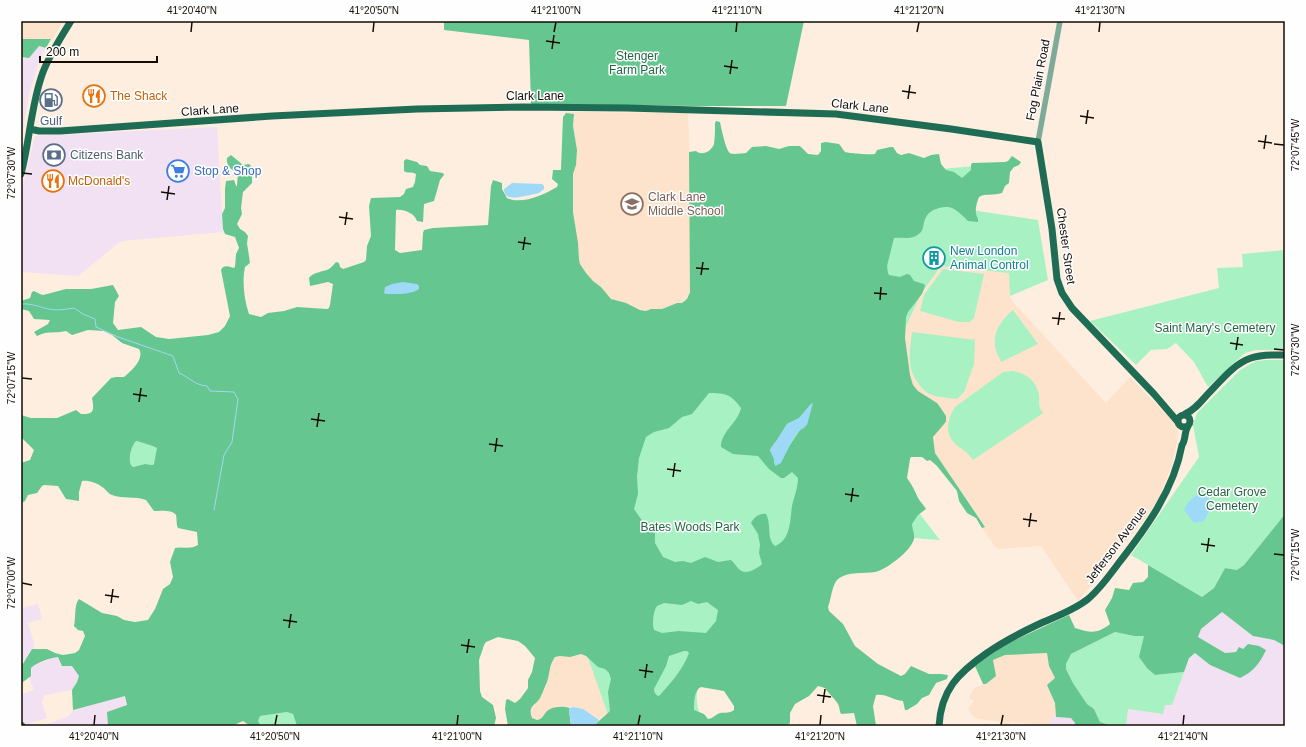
<svg xmlns="http://www.w3.org/2000/svg" width="1306" height="747" viewBox="0 0 1306 747" font-family="Arial,sans-serif">
<rect width="100%" height="100%" fill="#feeedf"/>
<!-- commercial -->
<path fill="#f1e1f3" d="M 39,46 L 46,48 L 40,59 L 29,94 L 21,142 L 21,53 Z
M 217,127 L 223,232 L 121,241 L 78,276 L 21,272 L 21,193 L 35,136 Z
M 38,604 L 42,619 L 28,623 L 34,643 L 34,649 L 30,651 L 25,660 L 21,661 L 21,611 L 24,610 L 23,608 Z
M 1222,612 L 1253,636 L 1274,640 L 1285,646 L 1285,726 L 1126,726 L 1128,709 L 1162,714 L 1165,705 L 1172,705 L 1189,658 L 1195,653 L 1210,665 L 1240,678 L 1243,649 L 1236,652 L 1225,653 L 1198,637 L 1201,629 Z
M 58,657 L 65,666 L 72,666 L 78,674 L 79,676 L 77,682 L 72,690 L 45,695 L 42,703 L 47,718 L 25,725 L 21,718 L 21,695 L 34,690 L 29,677 L 32,673 L 31,668 L 34,665 L 46,661 L 49,658 Z
M 122,696 L 125,696 L 127,705 L 107,712 L 108,726 L 42,726 L 69,716 L 73,710 Z
M 1051,717 L 1071,718 L 1075,723 L 1074,726 L 1050,726 Z"/>
<!-- built -->
<path fill="#fde3cb" d="M 21,21 L 63,21 L 53,39 L 21,39 Z
M 565,112 L 688,113 L 690,166 L 691,286 L 687,299 L 682,303 L 677,303 L 662,309 L 651,309 L 646,311 L 611,299 L 601,287 L 593,281 L 586,273 L 580,264 L 573,212 L 573,174 L 576,165 L 577,150 L 573,126 L 575,117 L 565,114 Z
M 941,266 L 1009,273 L 1010,296 L 1012,301 L 1106,403 L 1130,377 L 1177,425 L 1178,431 L 1177,442 L 1172,465 L 1159,497 L 1147,516 L 1078,601 L 1041,546 L 997,549 L 982,528 L 985,527 L 985,526 L 935,453 L 933,437 L 945,423 L 946,416 L 937,403 L 918,391 L 913,385 L 910,375 L 905,338 L 906,325 L 918,300 Z
M 1018,653 L 1027,655 L 1047,653 L 1049,666 L 1055,678 L 1047,685 L 1055,703 L 1056,717 L 1051,717 L 1050,726 L 1012,722 L 1007,724 L 1006,726 L 999,726 L 1000,722 L 974,718 L 968,709 L 974,701 L 969,698 L 975,687 L 986,684 L 992,660 L 1005,655 Z
M 581,654 L 590,659 L 608,713 L 599,719 L 587,713 L 583,709 L 573,707 L 559,706 L 547,711 L 540,719 L 534,720 L 532,718 L 531,708 L 541,696 L 547,682 L 549,672 L 553,659 L 557,656 L 570,657 Z"/>
<!-- green -->
<path fill="#a8f1c3" d="M 976,166 L 971,210 L 1038,220 L 1048,280 L 1010,296 L 1009,273 L 941,266 L 921,294 L 906,326 L 888,473 L 940,540 L 923,539 L 910,537 L 847,562 L 726,688 L 700,682 C 694,698 697,706 702,721 L 681,726 L 612,726 L 521,467 L 774,308 L 775,183 Z
M 1285,250 L 1285,350 L 1256,350 L 1245,353 L 1208,387 L 1194,362 L 1176,343 L 1167,349 L 1151,350 L 1136,365 L 1090,321 L 1219,288 L 1217,268 L 1243,267 L 1242,254 Z
M 943,269 L 984,274 L 974,318 L 970,322 L 959,322 L 920,311 L 924,295 Z
M 1013,310 L 1038,344 L 1001,362 C 1000,359 997,354 996,350 C 991,334 1001,320 1013,310 Z
M 912,332 L 975,340 L 974,364 L 964,392 L 957,399 C 948,398 937,397 929,394 C 924,391 921,387 918,383 C 906,367 910,350 912,332 Z
M 1266,360 L 1285,360 L 1285,514 L 1244,565 L 1237,570 L 1225,568 L 1214,588 L 1202,597 L 1131,555 L 1199,457 L 1193,425 L 1197,413 L 1240,370 L 1256,361 Z
M 1012,371 C 1026,373 1036,380 1039,395 C 1040,403 1037,405 1043,413 L 973,460 C 968,453 966,452 959,447 C 944,436 946,421 955,407 L 1003,372 Z
M 136,441 C 138,441 156,447 157,448 L 158,449 L 156,461 L 152,465 L 145,464 L 133,467 L 131,465 C 128,458 131,447 136,441 Z
M 1115,632 L 1134,636 L 1144,636 L 1155,675 L 1184,672 L 1172,705 L 1165,705 L 1163,714 L 1128,709 L 1126,726 L 1112,726 L 1100,722 L 1094,709 L 1087,704 L 1073,683 L 1066,669 L 1066,664 L 1071,654 Z
M 287,712 L 293,714 L 297,726 L 261,726 L 258,721 L 260,716 Z"/>
<!-- forest -->
<path fill="#66c68f" fill-rule="evenodd" d="M 444,21 L 804,21 L 786,106 L 697,106 L 531,104 L 529,40 L 444,30 Z
M 21,39 L 51,39 L 46,48 L 39,46 L 29,58 L 22,57 Z
M 566,113 L 574,114 L 573,126 L 577,150 L 576,165 L 573,174 L 573,212 L 578,243 L 579,259 L 580,264 L 586,273 L 593,281 L 601,287 L 611,299 L 626,303 L 640,310 L 646,311 L 651,309 L 662,309 L 677,303 L 682,303 L 687,299 L 690,292 L 689,152 L 696,151 C 702,156 711,152 714,144 C 715,138 715,129 715,123 L 716,121 L 720,122 C 721,127 726,151 730,153 C 733,155 742,153 746,153 L 752,147 L 766,146 L 779,149 L 789,146 L 800,146 L 808,154 L 818,155 L 821,151 L 821,143 L 826,142 L 839,144 C 841,146 843,150 845,152 C 847,153 872,155 875,154 L 877,150 C 883,149 887,147 893,147 L 897,153 L 901,155 L 909,153 L 924,158 L 931,155 L 939,154 L 941,164 L 946,170 L 954,172 L 962,178 L 971,170 L 971,165 L 972,163 L 1005,162 L 1008,161 L 1012,156 L 1021,162 L 1019,165 L 1014,167 L 1010,172 L 1009,183 L 1005,186 L 1002,193 C 994,196 985,193 979,197 C 976,205 974,212 978,219 L 978,222 L 968,221 C 964,217 959,212 954,209 C 946,204 930,209 926,217 C 923,222 924,228 921,232 C 912,241 904,237 894,238 L 887,266 L 888,273 L 889,275 L 900,277 L 907,274 L 910,275 L 914,281 L 924,284 L 925,286 L 922,294 L 908,312 L 906,317 L 905,338 L 910,375 L 913,385 L 918,391 L 937,403 L 940,407 L 946,416 L 946,421 L 945,423 L 933,437 L 935,453 L 985,527 L 982,528 L 976,518 L 967,513 L 959,501 L 957,491 L 937,466 L 930,460 L 927,461 L 922,457 L 911,457 L 910,459 L 907,478 C 912,485 915,491 918,498 C 920,502 924,505 926,509 L 918,515 L 912,524 C 912,529 915,534 914,539 C 911,551 886,570 875,572 C 864,574 848,571 838,579 C 832,584 831,600 828,607 L 829,611 L 843,624 L 855,646 L 878,664 L 901,676 L 905,674 L 911,666 L 929,674 L 941,674 L 948,675 L 947,679 L 936,683 L 929,695 L 922,698 L 917,704 L 907,710 L 905,710 L 903,701 C 893,700 885,693 876,695 L 873,706 L 876,726 L 857,726 L 854,713 L 841,714 C 839,711 840,707 838,704 C 834,698 829,694 825,688 L 818,686 L 809,696 L 795,704 L 790,713 L 790,723 L 786,726 L 683,726 L 681,725 L 594,726 C 599,720 604,717 610,711 L 608,692 L 611,679 L 609,673 L 605,669 L 598,667 L 586,656 L 581,654 L 570,657 L 560,656 L 555,657 C 549,665 550,673 547,682 C 545,686 543,692 541,696 C 537,706 527,704 532,718 L 537,720 C 543,719 543,715 547,711 C 553,706 563,706 570,708 L 569,710 L 571,726 L 508,726 L 505,709 L 506,700 L 508,699 L 515,703 L 520,699 L 528,688 L 528,680 L 532,672 L 535,658 L 525,646 L 518,641 L 498,637 L 486,642 L 484,645 L 479,660 L 480,691 L 482,697 L 493,705 L 496,718 L 494,726 L 297,726 L 293,714 L 287,712 L 260,716 L 258,721 L 261,726 L 250,726 L 243,721 L 232,726 L 108,726 L 107,712 L 127,705 L 125,696 L 73,710 L 72,690 L 77,682 L 79,676 L 72,666 L 62,666 L 58,657 C 50,658 37,662 31,668 L 31,676 L 23,682 L 21,681 L 21,667 L 32,649 L 47,649 L 55,653 L 63,655 L 75,653 L 79,650 L 85,636 L 83,631 L 78,630 L 74,626 C 76,618 74,604 79,599 L 102,613 L 117,616 L 124,620 L 135,622 L 148,620 L 155,609 L 163,589 L 170,584 L 173,577 L 170,562 L 175,548 C 182,546 190,550 198,545 L 197,532 L 178,528 C 176,524 177,519 176,515 C 172,509 159,511 154,511 L 146,500 C 135,496 123,499 112,495 C 107,493 106,489 102,487 C 98,483 87,480 82,481 L 79,492 L 79,501 L 66,499 L 58,486 L 44,485 L 42,486 L 37,493 L 28,495 L 25,501 L 21,503 L 21,463 L 30,460 L 34,450 L 21,437 L 21,415 L 31,418 L 57,418 L 76,410 L 81,414 C 95,415 94,409 92,398 L 111,378 L 116,377 L 124,377 C 131,371 145,359 139,349 L 122,343 L 112,335 L 104,331 L 88,330 L 72,335 L 66,331 C 54,334 49,330 37,336 L 34,332 L 48,324 L 50,320 L 34,319 L 29,311 L 21,309 L 21,301 L 30,298 L 32,292 L 34,291 L 40,294 L 43,295 L 66,289 L 91,289 L 113,285 L 119,296 L 115,302 L 113,323 L 118,330 L 141,327 L 156,337 L 169,339 L 208,335 L 219,332 L 225,326 L 230,316 L 221,270 C 223,265 229,266 233,268 L 235,267 L 236,254 L 239,248 L 235,237 L 225,234 L 223,229 L 222,214 L 225,208 L 225,189 L 226,181 L 234,180 L 236,186 L 237,186 L 238,172 C 232,171 226,166 227,158 L 231,155 L 243,165 L 249,164 L 252,167 L 252,183 L 243,192 L 241,208 L 242,214 L 237,224 L 240,229 L 245,232 L 248,236 L 247,243 L 250,263 L 245,267 C 242,282 244,299 249,314 L 261,317 L 268,313 L 284,311 L 297,307 L 327,309 L 329,308 L 330,305 L 333,284 L 328,282 L 310,286 L 309,278 C 313,272 323,272 329,269 C 332,267 334,264 336,262 L 339,263 L 340,267 L 343,269 L 364,262 L 366,260 L 367,246 L 371,236 L 369,206 L 371,198 L 400,197 L 404,194 L 406,189 L 413,187 L 415,182 L 416,174 C 412,171 407,174 404,171 L 404,161 L 406,159 L 417,162 L 420,165 L 427,166 L 430,171 L 443,173 L 444,175 L 440,180 L 434,201 L 424,204 L 423,222 L 417,221 C 414,213 404,209 396,210 L 395,250 L 400,253 L 422,250 L 423,233 L 424,230 L 433,228 L 488,225 L 491,186 L 493,180 L 502,183 L 502,189 L 507,198 C 522,205 543,195 557,187 L 558,184 L 552,179 L 553,170 L 561,170 L 561,169 L 563,117 ZM 709,393 C 725,393 731,394 741,408 C 738,423 721,431 721,447 L 733,454 L 758,456 L 769,469 L 781,478 L 784,478 L 792,472 L 798,478 C 798,488 794,497 792,506 C 790,520 791,540 775,546 C 766,538 772,525 766,514 C 760,513 754,517 751,523 L 758,534 L 760,545 L 759,553 L 762,564 C 757,569 746,575 740,570 C 736,567 735,563 731,560 L 718,562 L 705,557 L 691,563 L 683,561 L 675,562 L 663,557 L 655,543 L 655,530 L 651,523 L 648,522 L 643,522 L 634,509 L 638,494 L 637,476 L 639,458 L 646,437 L 654,432 L 669,428 L 682,417 L 692,414 ZM 811,404 L 805,427 L 800,430 L 788,448 L 774,464 L 774,459 L 770,450 L 771,448 L 777,440 L 787,424 L 799,418 ZM 136,441 C 138,441 156,447 157,448 L 154,464 L 152,465 L 145,464 L 133,467 L 131,465 C 128,458 131,447 136,441 ZM 691,601 L 698,604 L 707,602 L 718,610 L 716,621 L 706,633 L 679,631 L 662,633 L 654,630 C 652,623 653,612 657,606 L 664,603 L 682,605 ZM 684,651 L 687,651 L 689,653 C 683,669 671,683 659,696 C 656,696 654,692 654,689 L 666,666 L 669,656 ZM 701,687 L 724,691 L 734,706 L 734,710 C 729,714 726,712 720,713 C 715,715 712,719 708,719 L 704,714 L 694,710 C 694,702 694,690 701,687 Z
M 1285,514 L 1285,646 L 1274,640 L 1253,636 L 1222,612 L 1201,629 L 1198,637 L 1225,653 L 1236,652 L 1239,647 L 1243,649 L 1248,644 L 1259,646 L 1266,650 C 1260,663 1253,672 1240,678 L 1210,665 L 1195,653 L 1189,658 L 1184,672 L 1155,675 L 1147,668 L 1139,657 L 1144,636 L 1134,636 L 1115,632 L 1071,654 L 1066,664 L 1066,669 L 1073,683 L 1087,704 L 1094,709 L 1100,722 L 1112,726 L 1074,726 L 1075,723 L 1071,718 L 1056,717 L 1055,703 L 1047,685 L 1055,678 L 1049,666 L 1047,653 L 1005,655 L 993,660 L 996,676 L 986,684 L 983,684 L 975,666 L 1006,644 L 1069,615 L 1075,628 C 1091,633 1097,634 1110,624 L 1105,610 L 1112,598 L 1115,588 L 1129,590 L 1133,583 L 1143,582 L 1148,577 L 1148,565 L 1202,597 L 1214,588 L 1225,568 L 1237,570 L 1244,565 Z"/>
<!-- water -->
<path fill="#9ed9f7" d="M 512,183 L 542,184 L 544,186 L 544,189 L 539,193 L 535,194 C 526,195 504,204 504,189 Z
M 403,282 L 417,284 L 419,286 L 419,289 C 411,295 395,294 386,294 L 384,293 L 385,287 L 392,284 Z
M 813,403 L 807,425 L 800,430 L 794,437 L 781,463 L 775,466 L 774,459 L 770,450 L 771,448 L 777,440 L 787,424 L 799,418 L 811,404 Z
M 1197,495 L 1201,495 L 1209,498 L 1211,508 L 1204,521 L 1194,523 L 1184,510 C 1187,503 1191,499 1197,495 Z
M 573,707 L 583,709 L 599,720 L 594,726 L 571,726 C 572,719 567,714 570,708 Z"/>
<g fill="none" stroke-linecap="round" stroke-linejoin="round">
<!-- stream -->
<path stroke="#9ed9f7" stroke-width="1" d="M 21,304 C 31,303 39,307 49,309 C 58,311 66,309 74,308 L 83,314 L 95,319 L 96,327 L 118,337 L 173,356 L 179,373 C 191,378 194,385 207,386 L 210,391 L 234,392 L 238,399 L 232,442 L 224,455 L 214,510"/>
<!-- minor -->
<path stroke="#7eab99" stroke-width="5.5" d="M 1038,142 L 1060,21"/>
<!-- major -->
<path stroke="#1f6c54" stroke-width="7" d="M 30,129 L 39,131 L 60,131 L 272,116 L 417,109 L 523,107 L 627,108 L 836,114 L 951,129 L 1038,142 L 1052,229 L 1057,279 L 1062,293 L 1072,308 L 1154,394 L 1178,422
M 21,174 C 30,140 31,104 43,72 C 50,54 61,37 71,21
M 1185,414 C 1194,410 1200,403 1206,396 C 1219,383 1233,364 1251,358 C 1262,354 1274,355 1285,355
M1178 421a6 6 0 1 1 12 0a6 6 0 1 1-12 0Z
M 21,725 L 22,726
M 939,726 C 941,690 958,673 987,653 C 1004,641 1018,634 1037,625 C 1054,617 1073,611 1088,599 C 1100,589 1109,576 1118,564 C 1146,528 1174,490 1182,445 C 1186,440 1184,432 1188,426"/>
</g>
<!-- ticks -->
<path fill="none" stroke="#150c05" stroke-width="1.5" d="M 191,32 L 192,22M 373,32 L 374,22M 554,32 L 556,22M 736,32 L 737,22M 917,32 L 919,22M 1099,32 L 1100,22M 546,41 L 560,43M 552,49 L 554,35M 724,66 L 738,68M 730,74 L 732,60M 902,91 L 916,93M 908,99 L 910,85M 1080,116 L 1094,118M 1086,124 L 1088,110M 1258,141 L 1272,143M 1274,144 L 1284,145M 1264,149 L 1266,135M 22,173 L 32,174M 161,192 L 175,194M 167,200 L 169,186M 339,217 L 353,219M 345,225 L 347,212M 518,242 L 531,244M 523,250 L 525,237M 696,268 L 709,269M 701,275 L 703,262M 874,293 L 887,294M 880,300 L 881,287M 1052,318 L 1065,319M 1058,325 L 1060,312M 1230,343 L 1243,345M 1274,349 L 1284,350M 1236,350 L 1238,337M 22,378 L 32,379M 133,394 L 147,396M 139,402 L 141,388M 311,419 L 325,421M 317,427 L 319,413M 489,444 L 503,446M 495,452 L 497,438M 667,469 L 681,471M 673,477 L 675,463M 845,494 L 859,496M 851,502 L 853,488M 1023,519 L 1037,521M 1029,527 L 1031,513M 1201,544 L 1215,546M 1207,552 L 1209,538M 1274,554 L 1284,555M 22,583 L 32,585M 105,595 L 119,597M 111,603 L 113,589M 283,620 L 297,622M 289,628 L 291,614M 461,645 L 475,647M 467,653 L 469,639M 639,670 L 653,672M 645,678 L 647,664M 817,695 L 831,697M 823,703 L 825,689M 94,725 L 95,715M 275,725 L 277,715M 457,725 L 458,715M 638,725 L 640,715M 820,725 L 821,715M 1001,725 L 1003,715M 1183,725 L 1184,715"/>
<!-- icons -->
<defs>
<g id="restaurant-ring" transform="scale(1.15)"><circle r="9.5" fill="#fefefe" stroke="#e8710a" stroke-width="1.5"/><path d="M-5-6h1v4h1v-4h1v4h1v-4h1v5L-1.5 .5V6h-2V.5L-5-1ZM5-6V6H3V1.5H1.5Q1.5-4 5-6Z" fill="#e8710a"/></g>
<g id="fuel-ring" transform="scale(1.15)"><circle r="9.5" fill="#fefefe" stroke="#5c6f8a" stroke-width="1.5"/><path d="M-5.5-6h7V0h2V4h1.3V-2.5L3-4.5l.8-.8L6-3V5H2.5V1h-1V6h-7ZM-4.2-4.7v3.2H.2V-4.7Z" fill="#5c6f8a"/></g>
<g id="bank-ring" transform="scale(1.15)"><circle r="9.5" fill="#fefefe" stroke="#5c6f8a" stroke-width="1.5"/><path d="M-6-4H6V4H-6ZM0-2.3a2.3 2.3 0 1 0 0 4.6a2.3 2.3 0 1 0 0-4.6Z" fill="#5c6f8a"/></g>
<g id="supermarket-ring" transform="scale(1.15)"><circle r="9.5" fill="#fefefe" stroke="#3f7fe0" stroke-width="1.5"/><path d="M-6-5.5h2.5l.6 2H6L4.5 2H-2.5L-4.4-4H-6ZM-1.5 3.2a1.3 1.3 0 1 0 .1 0ZM3 3.2a1.3 1.3 0 1 0 .1 0Z" fill="#3f7fe0"/></g>
<g id="school-ring" transform="scale(1.15)"><circle r="9.5" fill="#fefefe" stroke="#8d6e63" stroke-width="1.5"/><path d="M0-5L7-2L0 1L-7-2ZM-4 1L0 2.5L4 1V4Q0 6-4 4Z" fill="#8d6e63"/></g>
<g id="building-ring" transform="scale(1.15)"><circle r="9.5" fill="#fefefe" stroke="#0f9aa8" stroke-width="1.5"/><path d="M-4-6H4V6H1V3H-1V6H-4ZM-2.5-4.3h1.7v1.8h-1.7ZM.8-4.3h1.7v1.8H.8ZM-2.5-1h1.7V.8h-1.7ZM.8-1h1.7V.8H.8Z" fill="#0f9aa8"/></g>
</defs>
<g fill-rule="evenodd">
<use href="#restaurant-ring" x="94" y="96"/>
<use href="#fuel-ring" x="51" y="100"/>
<use href="#bank-ring" x="54" y="155"/>
<use href="#supermarket-ring" x="178" y="171"/>
<use href="#restaurant-ring" x="53" y="181"/>
<use href="#school-ring" x="632" y="204"/>
<use href="#building-ring" x="934" y="258"/>
</g>
<g text-anchor="middle" dominant-baseline="central" stroke-width="3" stroke-linejoin="round" paint-order="stroke">
<!-- park labels -->
<g font-size="12" fill="#216641" stroke="#fefefe">
<text x="637" y="56">Stenger<tspan x="637" dy="14">Farm Park</tspan></text>
<text x="1215" y="328">Saint Mary's Cemetery</text>
<text x="1232" y="492">Cedar Grove<tspan x="1232" dy="14">Cemetery</tspan></text>
<text x="690" y="527">Bates Woods Park</text>
</g>
<!-- street labels -->
<g font-size="12" fill="#150c05" stroke="#fefefe">
<text transform="translate(1038 80) rotate(-79)">Fog Plain Road</text>
<text x="535" y="96">Clark Lane</text>
<text transform="translate(860 106) rotate(6)">Clark Lane</text>
<text transform="translate(210 110) rotate(-4)">Clark Lane</text>
<text transform="translate(1066 246) rotate(82)">Chester Street</text>
<text transform="translate(1116 545) rotate(-53)">Jefferson Avenue</text>
</g>
<!-- food labels -->
<g font-size="12" fill="#c56008" stroke="#fefefe" text-anchor="start">
<text x="110" y="96">The Shack</text>
<text x="68" y="181">McDonald's</text>
</g>
<!-- service labels -->
<g font-size="12" fill="#4e5e75" stroke="#fefefe">
<text x="51" y="121">Gulf</text>
<text x="70" y="155" text-anchor="start">Citizens Bank</text>
</g>
<!-- shop labels -->
<g font-size="12" fill="#366cbe" stroke="#fefefe" text-anchor="start">
<text x="194" y="171">Stop &amp; Shop</text>
</g>
<!-- education labels -->
<g font-size="12" fill="#785e54" stroke="#fefefe" text-anchor="start">
<text x="648" y="197">Clark Lane<tspan x="648" dy="14">Middle School</tspan></text>
</g>
<!-- culture labels -->
<g font-size="12" fill="#0d838f" stroke="#fefefe" text-anchor="start">
<text x="950" y="251">New London<tspan x="950" dy="14">Animal Control</tspan></text>
</g>
</g>
<!-- border -->
<rect width="1306" height="747" fill="none" stroke="#fefefe" stroke-width="44"/>
<!-- scale -->
<path d="M40 56v6h117v-6" fill="none" stroke="#150c05" stroke-width="2"/>
<text x="46" y="56" font-size="12" fill="#150c05" stroke="#fefefe" stroke-width="3" paint-order="stroke">200 m</text>
<rect x="22" y="22" width="1262" height="703" fill="none" stroke="#150c05" stroke-width="1.5"/>
<g font-size="10" text-anchor="middle" fill="#150c05">
<text x="192" y="14">41°20'40"N</text>
<text x="374" y="14">41°20'50"N</text>
<text x="556" y="14">41°21'00"N</text>
<text x="737" y="14">41°21'10"N</text>
<text x="919" y="14">41°21'20"N</text>
<text x="1100" y="14">41°21'30"N</text>
<text transform="translate(1295 145) rotate(-90)" y="4">72°07'45"W</text>
<text transform="translate(11 173) rotate(-90)" y="4">72°07'30"W</text>
<text transform="translate(1295 350) rotate(-90)" y="4">72°07'30"W</text>
<text transform="translate(11 378) rotate(-90)" y="4">72°07'15"W</text>
<text transform="translate(1295 555) rotate(-90)" y="4">72°07'15"W</text>
<text transform="translate(11 583) rotate(-90)" y="4">72°07'00"W</text>
<text x="94" y="740">41°20'40"N</text>
<text x="275" y="740">41°20'50"N</text>
<text x="457" y="740">41°21'00"N</text>
<text x="638" y="740">41°21'10"N</text>
<text x="820" y="740">41°21'20"N</text>
<text x="1001" y="740">41°21'30"N</text>
<text x="1183" y="740">41°21'40"N</text>
</g>
</svg>
